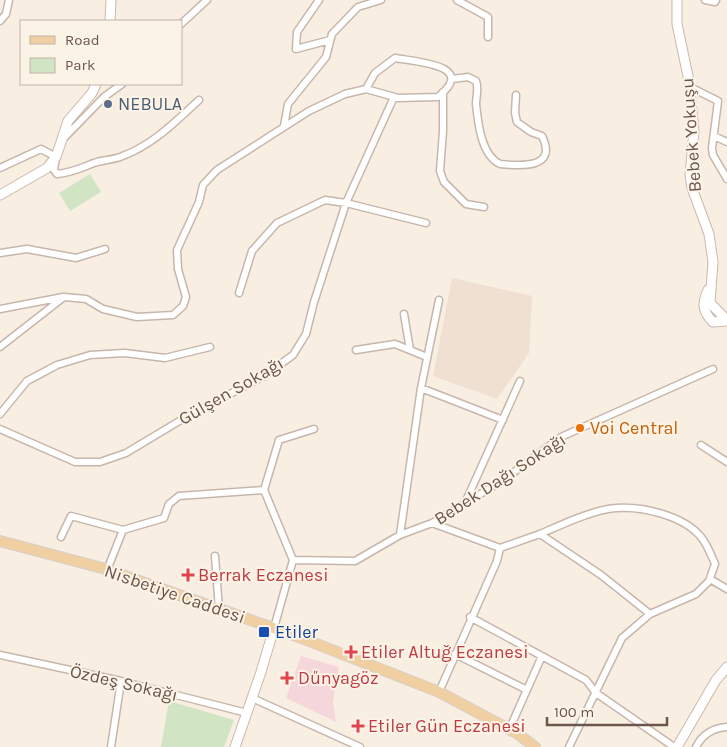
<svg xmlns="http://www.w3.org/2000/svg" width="727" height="747" viewBox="0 0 727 747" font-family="Karla,sans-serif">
<rect width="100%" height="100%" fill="#f8efe2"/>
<!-- residential -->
<path fill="#efe0d1" d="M 452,278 L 532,296 L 529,353 L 497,399 L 433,376 Z"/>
<!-- medical -->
<path fill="#f5d6db" d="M 301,656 L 339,667 L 333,702 L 336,722 L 286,698 Z"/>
<!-- green -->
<path fill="#d1e4c3" d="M 90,174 L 101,192 L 70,211 L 59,193 Z
M 169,701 L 234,720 L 224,747 L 161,747 Z"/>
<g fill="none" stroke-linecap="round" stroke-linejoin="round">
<!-- street casing -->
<g stroke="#c7b6ab" stroke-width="9">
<path id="street" d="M 319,0 L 297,32 L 296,49 L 330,40
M 457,0 L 488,17 L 488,37
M 705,0 L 715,2 L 716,0
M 0,21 L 6,14 L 9,0
M 181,24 L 207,0
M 452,79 L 468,77 L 476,81 C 479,88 476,97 476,104 C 478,123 481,155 500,164 C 521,166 558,169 542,136 L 531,132 L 517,122 L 515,113 L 516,95
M 690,87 L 718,101 L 712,148 L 713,155 L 727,179
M 443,92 L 443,131 L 440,171 L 444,182 L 466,204 L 484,207
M 284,126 L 288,104 L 326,57 L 332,34 L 358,7 L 381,0
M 714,136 L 727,142
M 64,138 L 104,97 L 122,84
M 0,168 L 41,149 L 56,157 L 54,170 L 57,174 C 71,173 81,168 94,163 C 102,160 112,160 120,157 C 152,146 175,122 199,100
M 0,253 L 27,249 L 76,258 L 105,249
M 239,293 L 252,251 L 277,223 L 325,200 L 346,203 L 426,223
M 0,309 L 63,297
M 404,314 L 410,350
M 0,347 L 64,297 L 86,299 L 103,309 L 137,317 L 173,315 L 183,306 L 186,297 L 178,269 L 177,250 L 199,202 L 203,185 L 217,170 L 309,111 L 345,94 L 366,89 L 398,98 L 438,97 C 478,65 417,62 395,58 L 375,73 L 366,89
M 356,350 L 395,344 L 427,357
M 421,388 L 503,420
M 0,414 L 27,381 L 57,365 L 90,355 L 125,353 L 165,358 L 210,347
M 0,429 L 75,462 L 100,462 L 126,453 L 181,420 L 264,376 L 293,355 L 306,334 L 314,302 L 346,203 L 394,97
M 701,445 L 727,462
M 264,490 L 279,440 L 314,429
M 264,490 L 293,560
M 465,503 L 520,381
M 432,523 L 500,548 L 540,534 L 601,575 L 650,614
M 540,534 C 561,525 595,509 616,508 C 643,506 684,516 701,537 C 707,544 711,555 715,564 L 709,581 L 696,594 L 650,614 L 622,638 L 569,747
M 400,535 L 421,388 L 439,300
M 61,537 L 71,516 L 123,530
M 215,556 L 219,609
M 293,560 L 355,561 L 400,535 L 432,523 L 502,481 L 561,437 L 713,369
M 107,570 L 123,530 L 164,518 L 169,504 L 179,496 L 264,490
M 710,579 L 727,589
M 470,617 L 586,680 L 596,693 L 674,747
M 274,628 L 293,560
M 455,654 L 527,690
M 0,655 L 121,681 L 247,713
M 439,692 L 497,561 L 500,548
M 252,698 L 360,747
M 509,730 L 542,656
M 111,747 L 121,681
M 696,747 C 702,735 713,728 727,727"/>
</g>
<!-- secondary casing -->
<g stroke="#ccb8ab" stroke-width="11">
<path id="secondary" d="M 677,0 L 677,24 L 689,81 L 694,131 L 690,175 L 692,188 L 709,234 L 713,262 L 710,303 L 727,320
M 110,21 L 111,0
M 0,195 L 47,168 L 56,157 L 68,121 L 92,93 L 96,84
M 708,290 C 702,303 702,311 713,322 L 727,321
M 235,747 L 261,672 L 274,628
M 677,747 L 716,680 L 727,667"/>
</g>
<!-- primary casing -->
<g stroke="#d6d0cd" stroke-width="12">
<path id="primary" d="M 0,541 L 102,568 L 299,637 L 439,692 L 518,734 L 535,747"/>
</g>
<!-- street -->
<use href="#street" stroke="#fff" stroke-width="6"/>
<!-- secondary -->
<use href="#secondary" stroke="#fff" stroke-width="9"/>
<!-- primary -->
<use href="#primary" stroke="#f0cfa2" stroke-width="10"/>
</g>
<!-- markers -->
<circle fill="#5c6f8a" stroke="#fcf3e7" stroke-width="2" cx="108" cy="104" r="5"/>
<circle fill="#e8710a" stroke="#fcf3e7" stroke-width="2" cx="580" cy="428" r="5"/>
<g fill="#e0444e" stroke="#fcf3e7" stroke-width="2">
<path d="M185.5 567.5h5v5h5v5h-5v5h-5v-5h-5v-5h5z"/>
<path d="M348.5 644.5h5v5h5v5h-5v5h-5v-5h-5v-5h5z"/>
<path d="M284.5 670.5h5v5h5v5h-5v5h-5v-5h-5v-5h5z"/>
<path d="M355.5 718.5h5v5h5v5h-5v5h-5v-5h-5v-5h5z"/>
</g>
<rect fill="#1a4fb4" stroke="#fcf3e7" stroke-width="2" x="258" y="626" width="12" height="12" rx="2.5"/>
<g text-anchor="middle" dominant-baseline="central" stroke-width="4" stroke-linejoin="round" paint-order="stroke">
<!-- service labels -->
<g font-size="18" fill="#4e5e75" stroke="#fcf3e7" text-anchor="start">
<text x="118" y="104">NEBULA</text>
</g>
<!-- street labels -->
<g font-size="18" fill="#6c564c" stroke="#fcf3e7">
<text transform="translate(691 135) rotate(-94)">Bebek Yokuşu</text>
<text transform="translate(231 391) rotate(-30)">Gülşen Sokağı</text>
<text transform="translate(500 479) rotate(-33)">Bebek Dağı Sokağı</text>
<text transform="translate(175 594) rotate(19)">Nisbetiye Caddesi</text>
<text transform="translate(124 683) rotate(13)">Özdeş Sokağı</text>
</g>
<!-- food labels -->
<g font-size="18" fill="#c56008" stroke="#fcf3e7" text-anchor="start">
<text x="590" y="428">Voi Central</text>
</g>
<!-- health labels -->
<g font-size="18" fill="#be3a42" stroke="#fcf3e7" text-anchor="start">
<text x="198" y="575">Berrak Eczanesi</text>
<text x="361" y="652">Etiler Altuğ Eczanesi</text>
<text x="298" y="678">Dűnyagöz</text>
<text x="368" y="726">Etiler Gün Eczanesi</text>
</g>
<!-- transit labels -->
<g font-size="18" fill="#164399" stroke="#fcf3e7" text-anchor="start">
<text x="275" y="632">Etiler</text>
</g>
</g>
<!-- legend -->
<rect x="20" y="20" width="162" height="65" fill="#fcf3e7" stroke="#c2b4a9"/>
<rect x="30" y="36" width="25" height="8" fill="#f0cfa2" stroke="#c2b4a9"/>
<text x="65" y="45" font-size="15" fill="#6c564c">Road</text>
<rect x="30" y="58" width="25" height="15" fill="#d1e4c3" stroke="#c2b4a9"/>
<text x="65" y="70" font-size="15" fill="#6c564c">Park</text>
<!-- scale -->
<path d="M547 717v8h120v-8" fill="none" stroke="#6c564c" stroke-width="2.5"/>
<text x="554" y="717" font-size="15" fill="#6c564c" stroke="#fcf3e7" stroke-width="4" paint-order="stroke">100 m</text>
</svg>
